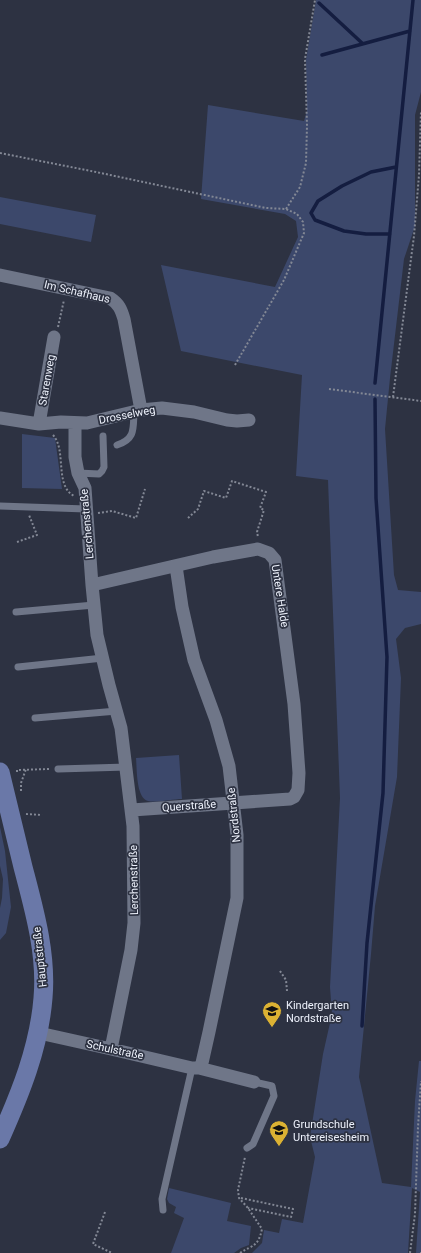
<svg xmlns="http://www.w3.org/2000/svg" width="421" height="1253" viewBox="0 0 421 1253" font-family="Roboto,sans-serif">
<rect width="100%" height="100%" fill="#2d3242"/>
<!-- green -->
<path fill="#3c486b" d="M 316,0 L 421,0 L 421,92 L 415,115 L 415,226 L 404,259 L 390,378 L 385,429 L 394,575 L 398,590 L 421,592 L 421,624 L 405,628 L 396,639 L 401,678 L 397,777 L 375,906 L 371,954 L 359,1077 L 382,1183 L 411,1187 L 415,1101 L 419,1061 L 421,1061 L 421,1253 L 416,1253 L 420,1192 L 412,1188 L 408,1253 L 252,1253 L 262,1243 L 264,1230 L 279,1233 L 282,1219 L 303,1223 L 315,1157 L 310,1137 L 323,1054 L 332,1014 L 330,987 L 340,798 L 328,480 L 296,476 L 302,375 L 181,351 L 161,265 L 275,287 L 298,237 L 296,221 L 285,214 L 201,199 L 208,105 L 304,121 L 307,111 L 306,60 Z
M 0,197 L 96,215 L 91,242 L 0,224 Z
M 22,434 L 55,438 L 62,489 L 22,488 Z
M 179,755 L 182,799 C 174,799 155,803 148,801 C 136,798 137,769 136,758 Z
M 0,827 L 5,851 L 11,907 L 6,933 L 0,940 L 0,908 L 2,898 L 3,879 L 0,866 Z
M 169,1188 L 231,1203 L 227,1221 L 251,1226 L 249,1245 L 241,1248 L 234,1253 L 171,1253 L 184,1218 L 174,1213 L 176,1207 L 169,1203 L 167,1199 Z"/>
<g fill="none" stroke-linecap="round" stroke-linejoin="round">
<!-- stream -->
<path stroke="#141d40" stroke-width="3.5" d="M 319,3 L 362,43
M 322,55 L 410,31
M 390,234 L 366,234 L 344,231 L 315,220 L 311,213 L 318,201 L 342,186 L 371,172 L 396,167
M 375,383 L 413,0
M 362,1026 L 367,943 L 383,793 L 387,657 L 376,498 L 375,399"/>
<!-- path -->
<path stroke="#838895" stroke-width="2" stroke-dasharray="2 2" stroke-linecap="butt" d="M 0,153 L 96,172 L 266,208 L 286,209 L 297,214 L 303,222 L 304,233 L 284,280 L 235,365
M 286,209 L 300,187 L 306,163 L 307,126 L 305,59 L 315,0
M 58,327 L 64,300
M 329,389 L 421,401
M 393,397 L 414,236 L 419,175 L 421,111
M 53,435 C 67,450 54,485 74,496
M 98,513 L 112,511 L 136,518 L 145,489
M 188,518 L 198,509 L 204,491 L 226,498 L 232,481 L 266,492 L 260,508 L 264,510 L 257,532 L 258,537
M 17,542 L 37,535 L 29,515
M 17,772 L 17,770 L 49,769
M 21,791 L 21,783 L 26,769
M 26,814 L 42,815
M 280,971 L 286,980 L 287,991
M 241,1198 L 293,1209 L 291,1217 L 248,1208
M 105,1212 L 93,1244 L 112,1253
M 240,1253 C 254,1244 258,1247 262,1229 L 248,1208 L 239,1198 L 238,1190 L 245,1157
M 410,1253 L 415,1214 L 418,1127 L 421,1081
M 420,1253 L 421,1253"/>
<!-- lane -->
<path stroke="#6f7688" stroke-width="7" d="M 117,445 C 136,439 133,428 134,411
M 78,473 L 99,474 L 102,471 L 104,467 L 103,436
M 0,506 L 86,509
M 16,612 L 94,605
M 18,667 L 103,658
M 35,718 L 117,711
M 58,769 L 127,767
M 247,1148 L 253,1144 L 274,1096 L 272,1086 L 254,1082
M 163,1210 L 162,1199 L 192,1068"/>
<!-- street -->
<path stroke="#6f7688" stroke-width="13" d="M 0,275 L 110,298 C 119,304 121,309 124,319 L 141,410
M 0,418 L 39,424 L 61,422 L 87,423 L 141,410 L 162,408 L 194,412 L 227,420 L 237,421 L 249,420
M 75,423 L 75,457 L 78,473 L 85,488 L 92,585 L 97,635 L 109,685 L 121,728 L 133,826 L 134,923 L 131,950 L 111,1049
M 39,424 L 54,337
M 176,566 L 182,607 L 194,660 L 216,720 L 229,766 L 237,835 L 237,898 L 209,1032 L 202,1063 L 199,1068
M 92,585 L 213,557 L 258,549 L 269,553 L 275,560 L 294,704 L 299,773 L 298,790 L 294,797 L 290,799 L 132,810
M 39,1033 L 111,1049 L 192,1068 L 199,1068 L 254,1082"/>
<!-- secondary -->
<path stroke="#6a78a8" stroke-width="19" d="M 0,772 C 8,804 15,835 23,867 C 34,909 47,954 43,998 C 39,1048 20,1094 0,1139"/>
</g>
<!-- icons -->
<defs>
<g id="school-pin" transform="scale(1)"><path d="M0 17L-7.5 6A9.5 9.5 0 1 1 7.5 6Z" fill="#dcb233" stroke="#2d3242"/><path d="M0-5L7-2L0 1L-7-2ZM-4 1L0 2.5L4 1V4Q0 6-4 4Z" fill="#111"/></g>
</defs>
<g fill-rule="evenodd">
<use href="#school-pin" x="272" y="1011"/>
<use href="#school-pin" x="279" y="1130"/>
</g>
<g text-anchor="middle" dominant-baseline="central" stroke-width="3.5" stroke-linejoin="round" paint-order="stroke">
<!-- street labels -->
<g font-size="11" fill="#edf1fb" stroke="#2d3242">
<text transform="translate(77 292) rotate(13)">Im Schafhaus</text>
<text transform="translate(47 380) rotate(-80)">Starenweg</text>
<text transform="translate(127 415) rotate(-11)">Drosselweg</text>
<text transform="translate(87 524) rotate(-95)">Lerchenstraße</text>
<text transform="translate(280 596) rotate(81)">Untere Halde</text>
<text transform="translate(189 806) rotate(-4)">Querstraße</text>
<text transform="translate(234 815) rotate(-96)">Nordstraße</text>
<text transform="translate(134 880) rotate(-91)">Lerchenstraße</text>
<text transform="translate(40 957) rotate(-96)">Hauptstraße</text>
<text transform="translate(115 1050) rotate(12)">Schulstraße</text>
</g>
<!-- poi labels -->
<g font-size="11" fill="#edf1fb" stroke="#2d3242" text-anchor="start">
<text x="286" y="1005">Kindergarten<tspan x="286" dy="13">Nordstraße</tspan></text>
<text x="293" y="1124">Grundschule<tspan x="293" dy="13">Untereisesheim</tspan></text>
</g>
</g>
</svg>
